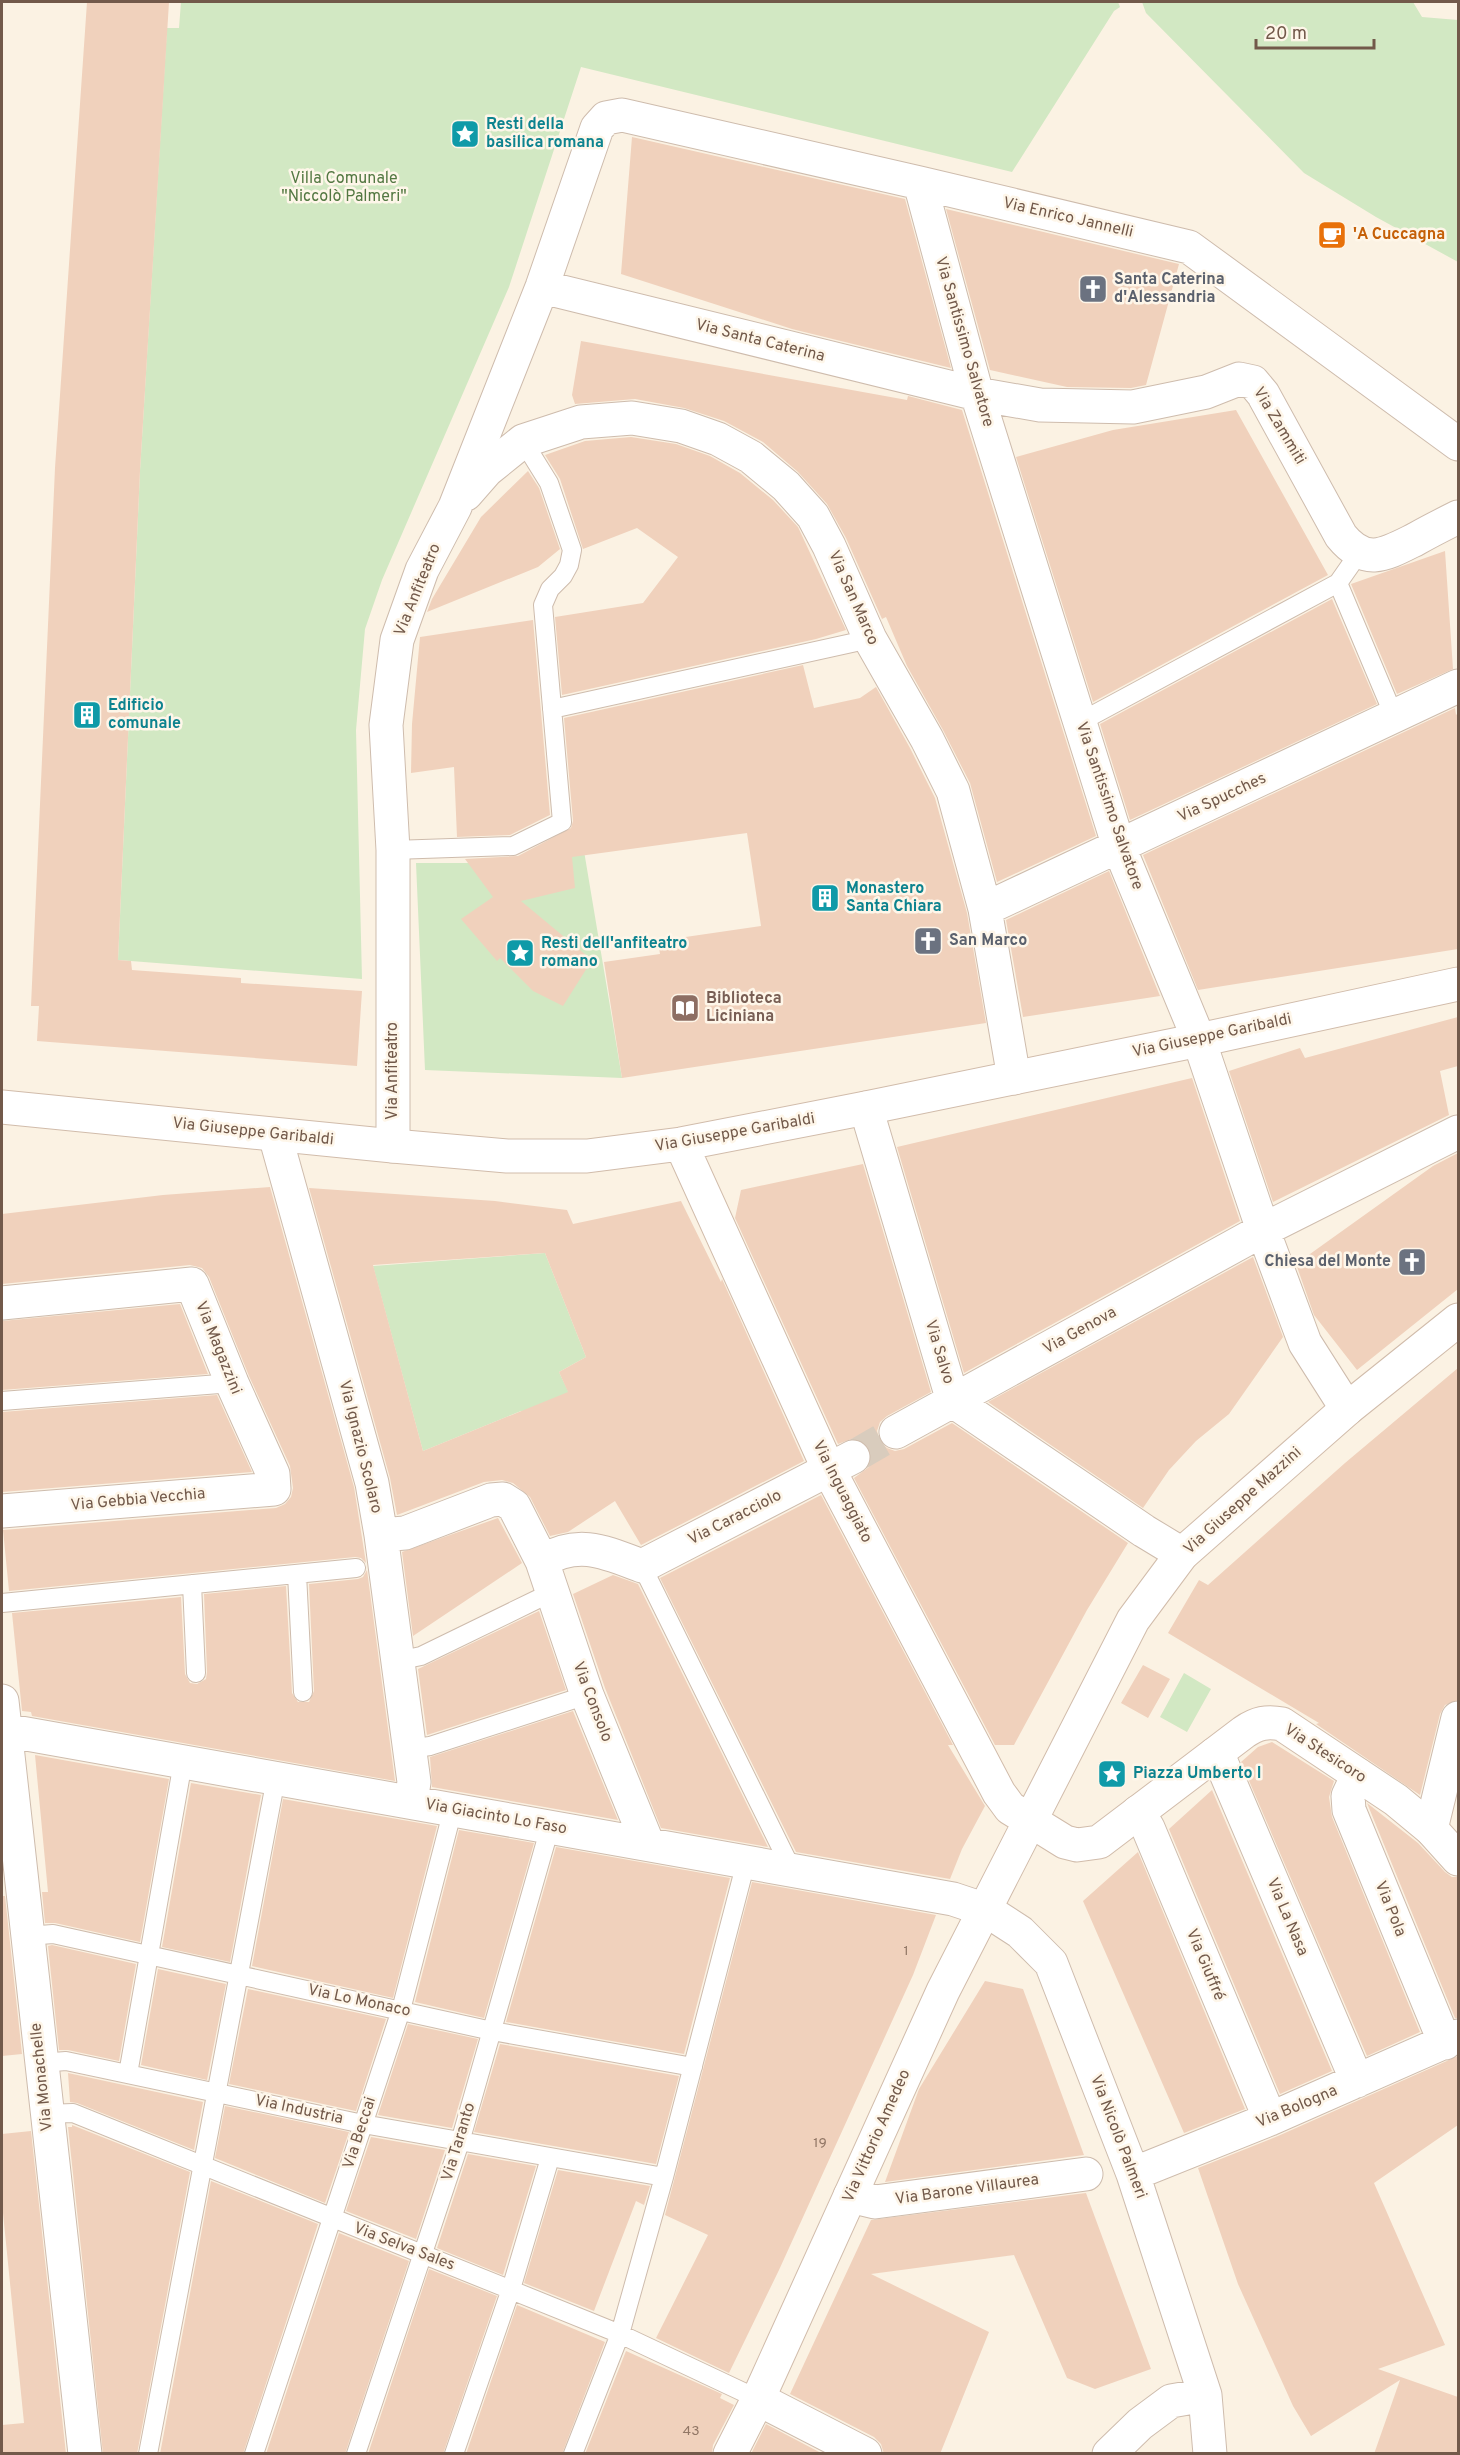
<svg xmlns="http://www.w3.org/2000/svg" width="1460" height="2455" viewBox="0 0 1460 2455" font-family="Overpass,sans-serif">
<rect width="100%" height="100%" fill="#fbf2e3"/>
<!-- green -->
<path fill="#d2e8c3" d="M 181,2 L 1118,2 L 1120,7 L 1114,11 L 1012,172 L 581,67 L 509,287 L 382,580 L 365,629 L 356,730 L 362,979 L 118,960 L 140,471 L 167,28 L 179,28 Z
M 1142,2 L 1413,2 L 1422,17 L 1458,20 L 1458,262 L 1376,217 L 1304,173 L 1146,13 Z
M 582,839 L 622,1078 L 425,1070 L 416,863 L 528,863 Z
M 545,1253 L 586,1357 L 559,1372 L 578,1412 L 521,1411 L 423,1451 L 373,1266 Z
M 1184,1673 L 1211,1689 L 1187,1732 L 1160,1717 Z"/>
<!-- building -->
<path fill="#f0d1bc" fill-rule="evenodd" d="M 87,2 L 169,2 L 140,471 L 118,960 L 131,961 L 132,970 L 241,978 L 241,983 L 362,991 L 357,1066 L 37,1041 L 39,1006 L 31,1006 L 55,468 Z
M 632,137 L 905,199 L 951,368 L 792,329 L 621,274 Z
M 946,209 L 1179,264 L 1146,385 L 1131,388 L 1067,387 L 990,370 Z
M 581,341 L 907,400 L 908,396 L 962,410 L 1096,836 L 997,882 L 970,783 L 943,730 L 907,666 L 886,617 L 882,619 L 846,538 L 827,504 L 798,472 L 763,442 L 724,421 L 684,408 L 635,399 L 575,404 L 572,395 Z
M 1236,410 L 1328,575 L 1093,702 L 1016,457 L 1113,430 Z
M 631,437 L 676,444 L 710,456 L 740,473 L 773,500 L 798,527 L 846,630 L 816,639 L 562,695 L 555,617 L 643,603 L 678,557 L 637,528 L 583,549 L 560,479 L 545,455 L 585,441 Z
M 528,471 L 539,488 L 560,549 L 538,567 L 427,612 L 432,599 L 481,517 Z
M 1445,551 L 1453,669 L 1397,694 L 1351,584 Z
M 1332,599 L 1377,704 L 1130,820 L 1100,724 Z
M 533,620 L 550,815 L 510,835 L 457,837 L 454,767 L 411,773 L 412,724 L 420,637 Z
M 803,665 L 814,708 L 860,698 L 876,687 L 910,748 L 935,798 L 967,913 L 986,1023 L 622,1078 L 604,962 L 660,954 L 658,941 L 761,926 L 747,833 L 572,857 L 575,888 L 521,901 L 592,960 L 563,1006 L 533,991 L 500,958 L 497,961 L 461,919 L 493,897 L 465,859 L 518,856 L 571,828 L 573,821 L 564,718 Z
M 1455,708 L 1456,715 L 1458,713 L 1458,949 L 1198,990 L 1143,855 Z
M 1109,871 L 1160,996 L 1023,1017 L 1006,920 Z
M 1458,1017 L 1458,1066 L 1440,1071 L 1449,1115 L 1273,1202 L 1229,1071 L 1300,1048 L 1305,1058 Z
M 1192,1078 L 1240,1221 L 964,1373 L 897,1147 Z
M 1458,1153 L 1458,1289 L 1357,1370 L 1314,1315 L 1296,1264 L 1433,1166 Z
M 863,1164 L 931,1392 L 887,1416 L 880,1422 L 877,1431 L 880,1442 L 887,1448 L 895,1451 L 904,1449 L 952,1423 L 1128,1543 L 1087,1610 L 1014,1745 L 995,1745 L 854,1478 L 869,1467 L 872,1457 L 870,1449 L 864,1442 L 854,1438 L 838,1444 L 735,1218 L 741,1190 Z
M 270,1187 L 354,1487 L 366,1563 L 361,1558 L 355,1557 L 9,1591 L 3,1530 L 276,1508 L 285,1504 L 291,1497 L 293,1488 L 290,1466 L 249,1376 L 209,1277 L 202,1268 L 190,1265 L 2,1284 L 2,1214 L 163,1195 Z
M 309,1188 L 495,1201 L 567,1210 L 573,1224 L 681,1201 L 721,1282 L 722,1279 L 804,1461 L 641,1545 L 615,1501 L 568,1532 L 550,1536 L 530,1497 L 513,1483 L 502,1480 L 484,1482 L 397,1515 L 390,1478 ZM 545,1253 L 586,1357 L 559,1372 L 568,1392 L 423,1451 L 373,1265 Z
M 1253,1257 L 1283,1337 L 1229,1414 L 1196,1441 L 1169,1470 L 1143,1508 L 988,1402 Z
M 180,1304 L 208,1374 L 2,1390 L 2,1321 Z
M 1458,1368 L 1458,1700 L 1445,1705 L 1440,1714 L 1420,1795 L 1316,1724 L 1319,1723 L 1168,1633 L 1199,1580 L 1208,1585 L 1345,1463 Z
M 217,1395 L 252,1472 L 2,1492 L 2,1412 Z
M 821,1495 L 953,1745 L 948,1745 L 985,1806 L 962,1849 L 950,1879 L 796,1852 L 660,1578 Z
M 498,1518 L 522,1563 L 413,1636 L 402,1552 Z
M 367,1570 L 395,1781 L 32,1716 L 31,1712 L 22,1711 L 12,1613 L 181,1597 L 185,1674 L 190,1683 L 197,1684 L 206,1679 L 207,1672 L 204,1594 L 286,1586 L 292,1693 L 298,1702 L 309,1702 L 314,1691 L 309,1584 L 358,1579 L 363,1577 Z
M 613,1575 L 638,1584 L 768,1847 L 661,1828 L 605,1688 L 573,1594 Z
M 539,1611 L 566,1690 L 427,1735 L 418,1669 Z
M 1143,1665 L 1170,1679 L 1148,1718 L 1121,1703 Z
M 573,1711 L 618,1820 L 432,1787 L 430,1757 Z
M 1272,1742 L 1334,1781 L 1329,1797 L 1332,1817 L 1420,2032 L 1367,2056 L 1241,1762 L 1258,1747 Z
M 35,1755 L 169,1779 L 140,1942 L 55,1923 L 45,1923 L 42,1892 L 48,1892 Z
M 191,1783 L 261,1795 L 230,1962 L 162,1947 Z
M 1212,1790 L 1332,2071 L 1280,2094 L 1169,1829 Z
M 283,1799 L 437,1826 L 393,1998 L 252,1966 Z
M 1367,1803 L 1418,1843 L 1445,1872 L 1452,1877 L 1458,1877 L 1458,2018 L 1455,2018 Z
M 459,1830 L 534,1843 L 484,2018 L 415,2002 Z
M 556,1847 L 730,1878 L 684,2054 L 506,2022 Z
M 1138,1852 L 1245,2109 L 1184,2133 L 1083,1901 Z
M 752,1882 L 936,1915 L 913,1975 L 779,2270 L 729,2373 L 656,2338 L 708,2235 L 665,2215 Z
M 2,1896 L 5,1896 L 22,2054 L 2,2056 Z
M 52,1945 L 136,1964 L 119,2061 L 68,2050 L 59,2050 L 48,1946 Z
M 158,1969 L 226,1984 L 207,2080 L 141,2065 Z
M 985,1981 L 1023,1989 L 1084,2155 L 885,2182 L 919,2089 Z
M 248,1989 L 386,2019 L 356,2111 L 229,2084 Z
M 408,2024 L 478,2039 L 452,2128 L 378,2115 Z
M 500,2044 L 679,2076 L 656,2164 L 474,2132 Z
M 1458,2056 L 1458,2125 L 1374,2183 L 1445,2345 L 1378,2369 L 1458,2397 L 1458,2454 L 1374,2454 L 1400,2380 L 1311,2436 L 1293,2406 L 1238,2284 L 1198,2168 L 1278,2136 Z
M 68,2073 L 203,2102 L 194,2150 L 77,2103 L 70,2102 Z
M 225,2106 L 349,2132 L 325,2203 L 215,2158 Z
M 72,2125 L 190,2172 L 137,2454 L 103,2454 L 68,2127 L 72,2127 Z
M 31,2131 L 66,2454 L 2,2454 L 2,2425 L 24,2423 L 2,2203 L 2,2134 Z
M 371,2137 L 445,2150 L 416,2239 L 346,2211 Z
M 468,2154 L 536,2166 L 503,2275 L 437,2248 Z
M 558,2170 L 650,2186 L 644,2205 L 636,2201 L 594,2311 L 524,2283 Z
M 211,2181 L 318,2224 L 243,2454 L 160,2454 Z
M 1086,2193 L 1151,2369 L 1095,2389 L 1067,2378 L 1014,2255 L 871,2274 L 989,2332 L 940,2454 L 884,2454 L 881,2444 L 874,2437 L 790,2394 L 871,2220 Z
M 339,2233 L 409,2261 L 345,2454 L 266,2454 Z
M 429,2269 L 497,2296 L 443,2454 L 368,2454 Z
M 517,2305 L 605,2342 L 562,2454 L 466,2454 Z
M 626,2351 L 722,2394 L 720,2398 L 734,2405 L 713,2445 L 712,2454 L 585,2454 Z
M 766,2424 L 823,2454 L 751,2454 Z"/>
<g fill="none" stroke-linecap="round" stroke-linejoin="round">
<!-- street-tunnel -->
<path stroke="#d9ccbd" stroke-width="33" stroke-dasharray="33 16" stroke-linecap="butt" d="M 853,1457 L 896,1432"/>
<!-- lane casing -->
<g stroke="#cebcad" stroke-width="20">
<path id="lane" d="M 1338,583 L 1394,716
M 552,709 L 870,639
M 1080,722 L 1338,583 L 1359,553
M 393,850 L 513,846 L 562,822 L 543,605 L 550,589 L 563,576 L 569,565 L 572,550 L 549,483 L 523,441
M 2,1401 L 232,1383
M 642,1566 L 792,1870
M 297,1574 L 303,1692
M 192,1584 L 196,1673
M 2,1603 L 356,1568
M 397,1661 L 421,1656 L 538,1599
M 409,1749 L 430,1746 L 587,1695
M 27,1936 L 53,1934 L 492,2031 L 693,2067
M 41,2063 L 66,2061 L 363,2124 L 664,2177
M 128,2074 L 183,1762
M 46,2114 L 73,2113 L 620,2334 L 758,2399
M 148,2454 L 276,1778
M 254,2454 L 401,2010 L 453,1809
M 356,2454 L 460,2142 L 550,1827
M 454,2454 L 511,2289 L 550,2158
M 573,2454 L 620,2334 L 664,2177 L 746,1862"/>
</g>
<!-- street casing -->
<g stroke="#cebcad" stroke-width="35">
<path id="street" d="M 920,183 L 977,394 L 1119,847 L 1199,1040 L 1263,1230 L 1305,1343 L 1347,1409
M 542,287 L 977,394 L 1040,405 L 1133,407 L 1206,392 L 1239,379 L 1253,382 L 1263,394 L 1341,536 C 1366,567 1386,554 1416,539 C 1430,531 1444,524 1458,517
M 466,494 L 487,470 L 523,441 L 581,422 L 632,418 L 681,426 L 718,439 L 751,457 L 786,486 L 813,516 L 829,546 L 870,639 L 927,739 L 953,791 L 985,909 L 1014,1078
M 985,909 L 1458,686
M 866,1108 L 953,1401 L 1144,1531 L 1182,1554
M 275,1135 L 372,1483 L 381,1535 L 414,1782 L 411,1802
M 393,1146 L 393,850 L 386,725 L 397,640 L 422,570 L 455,507 L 542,287 L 597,128 L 606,118 L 622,115 L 920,183 L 1189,247 L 1458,444
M 2,1303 L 192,1284 L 232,1383 L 273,1474 L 274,1489 L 2,1511
M 896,1432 L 1263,1230 L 1458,1132
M 381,1535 L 405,1533 L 491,1500 L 503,1499 L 514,1506 L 542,1561 C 579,1539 605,1552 642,1566 L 853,1457
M 542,1561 L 587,1695 L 647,1842
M 2,1701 L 85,2454
M 4,1730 C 320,1787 637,1842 953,1899 L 986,1910 L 1020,1932 L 1051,1963 L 1133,2174 L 1205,2395 L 1210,2454
M 1215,1754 L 1222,1764 L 1357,2081
M 1358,1775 L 1348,1796 L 1349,1810 L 1445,2043
M 1138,1812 L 1148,1828 L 1270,2119
M 1431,1829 L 1458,1718
M 1133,2174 L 1270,2119 L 1458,2036
M 850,2196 L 875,2202 L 1086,2174
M 758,2399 L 865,2454
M 1109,2454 L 1140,2424 L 1171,2401 L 1205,2395"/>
</g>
<!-- secondary casing -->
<g stroke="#d1bcab" stroke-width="35">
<path id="secondary" d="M 2,1107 L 393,1146 L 507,1156 L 587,1156 L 681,1144 L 866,1108 L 1199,1040 L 1458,984
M 681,1144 L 829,1470 L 999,1793 L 1010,1808 L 1065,1842 L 1077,1845 L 1099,1842 L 1244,1732 C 1257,1723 1267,1721 1282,1724 L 1396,1800 L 1431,1829 L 1458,1859
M 730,2454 L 758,2399 L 943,1991 L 1133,1620 L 1182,1554 L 1347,1409 L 1458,1320"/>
</g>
<!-- lane -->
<use href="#lane" stroke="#fff" stroke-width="18"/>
<!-- street -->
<use href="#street" stroke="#fff" stroke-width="33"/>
<!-- secondary -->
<use href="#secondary" stroke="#fff" stroke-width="33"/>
</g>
<!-- icons -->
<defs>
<g id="sight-square" transform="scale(1.5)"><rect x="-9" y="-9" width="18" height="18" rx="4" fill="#0f9aa8" stroke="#fef6e9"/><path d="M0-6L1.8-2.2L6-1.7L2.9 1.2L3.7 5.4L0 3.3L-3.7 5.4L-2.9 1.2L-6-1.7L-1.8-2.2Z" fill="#fff"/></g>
<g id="cafe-square" transform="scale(1.5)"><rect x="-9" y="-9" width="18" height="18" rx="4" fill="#e8710a" stroke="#fef6e9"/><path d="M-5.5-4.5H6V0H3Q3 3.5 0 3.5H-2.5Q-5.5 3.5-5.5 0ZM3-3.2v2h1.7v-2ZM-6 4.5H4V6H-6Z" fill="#fff"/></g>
<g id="church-square" transform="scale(1.5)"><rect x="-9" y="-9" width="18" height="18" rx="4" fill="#6b7280" stroke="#fef6e9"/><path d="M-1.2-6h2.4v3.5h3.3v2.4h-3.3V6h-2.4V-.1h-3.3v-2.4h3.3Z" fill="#fff"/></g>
<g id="building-square" transform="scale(1.5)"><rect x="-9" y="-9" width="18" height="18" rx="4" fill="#0f9aa8" stroke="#fef6e9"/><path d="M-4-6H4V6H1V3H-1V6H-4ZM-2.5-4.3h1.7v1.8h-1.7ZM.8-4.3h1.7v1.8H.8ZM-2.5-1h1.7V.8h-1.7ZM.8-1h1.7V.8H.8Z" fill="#fff"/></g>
<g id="library-square" transform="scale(1.5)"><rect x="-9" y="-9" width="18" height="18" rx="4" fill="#8d6e63" stroke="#fef6e9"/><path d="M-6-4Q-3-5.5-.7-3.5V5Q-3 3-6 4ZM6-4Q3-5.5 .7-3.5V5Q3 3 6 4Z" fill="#fff"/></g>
</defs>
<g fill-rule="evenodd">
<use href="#sight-square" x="465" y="134"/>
<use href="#cafe-square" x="1332" y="235"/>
<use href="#church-square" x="1093" y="289"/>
<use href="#building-square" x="87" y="715"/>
<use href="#building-square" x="825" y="898"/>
<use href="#church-square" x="928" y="941"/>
<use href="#sight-square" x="520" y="953"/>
<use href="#library-square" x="685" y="1008"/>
<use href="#church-square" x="1412" y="1262"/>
<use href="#sight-square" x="1112" y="1774"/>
</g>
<g text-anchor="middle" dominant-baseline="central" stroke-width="5" stroke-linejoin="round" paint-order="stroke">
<!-- number labels -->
<g font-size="14" fill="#927766">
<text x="906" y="1951">1</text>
<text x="820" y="2143">19</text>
<text x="691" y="2431">43</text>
</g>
<!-- culture labels -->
<g font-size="16" font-weight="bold" fill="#0d838f" stroke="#fef6e9" text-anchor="start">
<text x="486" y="125">Resti della<tspan x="486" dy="18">basilica romana</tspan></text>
<text x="108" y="706">Edificio<tspan x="108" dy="18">comunale</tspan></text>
<text x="846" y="889">Monastero<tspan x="846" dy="18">Santa Chiara</tspan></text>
<text x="541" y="944">Resti dell'anfiteatro<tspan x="541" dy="18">romano</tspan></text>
<text x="1133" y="1774">Piazza Umberto I</text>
</g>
<!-- park labels -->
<g font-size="16" fill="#537842" stroke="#fef6e9">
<text x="344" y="179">Villa Comunale<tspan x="344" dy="18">"Niccolò Palmeri"</tspan></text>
</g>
<!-- street labels -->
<g font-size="16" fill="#72594a" stroke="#fef6e9">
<text transform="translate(1068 218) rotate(13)">Via Enrico Jannelli</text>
<text transform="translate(760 341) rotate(14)">Via Santa Caterina</text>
<text transform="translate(964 342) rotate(74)">Via Santissimo Salvatore</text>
<text transform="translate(1279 426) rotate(59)">Via Zammiti</text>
<text transform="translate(418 590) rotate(-68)">Via Anfiteatro</text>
<text transform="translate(853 598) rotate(66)">Via San Marco</text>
<text transform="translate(1222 798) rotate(-25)">Via Spucches</text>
<text transform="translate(1109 806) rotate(71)">Via Santissimo Salvatore</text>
<text transform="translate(1212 1036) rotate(-12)">Via Giuseppe Garibaldi</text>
<text transform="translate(393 1071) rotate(-90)">Via Anfiteatro</text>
<text transform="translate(253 1132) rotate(6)">Via Giuseppe Garibaldi</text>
<text transform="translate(735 1133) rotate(-10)">Via Giuseppe Garibaldi</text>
<text transform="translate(1080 1331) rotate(-29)">Via Genova</text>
<text transform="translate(218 1348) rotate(68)">Via Magazzini</text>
<text transform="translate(939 1352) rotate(73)">Via Salvo</text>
<text transform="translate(360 1447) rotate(76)">Via Ignazio Scolaro</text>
<text transform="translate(842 1492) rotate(63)">Via Inguaggiato</text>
<text transform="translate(138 1500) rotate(-5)">Via Gebbia Vecchia</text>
<text transform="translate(1243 1501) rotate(-42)">Via Giuseppe Mazzini</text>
<text transform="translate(735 1518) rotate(-27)">Via Caracciolo</text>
<text transform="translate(592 1702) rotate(69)">Via Consolo</text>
<text transform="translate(1325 1754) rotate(33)">Via Stesicoro</text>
<text transform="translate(496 1817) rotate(10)">Via Giacinto Lo Faso</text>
<text transform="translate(1390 1909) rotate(68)">Via Pola</text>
<text transform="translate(1287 1917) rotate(67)">Via La Nasa</text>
<text transform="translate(1205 1965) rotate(67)">Via Giuffré</text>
<text transform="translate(359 2001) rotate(12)">Via Lo Monaco</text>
<text transform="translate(42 2077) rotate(-96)">Via Monachelle</text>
<text transform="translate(1297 2107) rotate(-23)">Via Bologna</text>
<text transform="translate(299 2110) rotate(12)">Via Industria</text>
<text transform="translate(360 2133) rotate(-72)">Via Beccai</text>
<text transform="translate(877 2136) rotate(-66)">Via Vittorio Amedeo</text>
<text transform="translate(1118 2137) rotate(69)">Via Nicolò Palmeri</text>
<text transform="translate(459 2142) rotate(-73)">Via Taranto</text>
<text transform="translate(967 2190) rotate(-8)">Via Barone Villaurea</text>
<text transform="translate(404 2247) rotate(21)">Via Selva Sales</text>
</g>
<!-- food labels -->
<g font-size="16" font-weight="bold" fill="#c56008" stroke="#fef6e9" text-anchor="start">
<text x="1353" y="235">'A Cuccagna</text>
</g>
<!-- worship labels -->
<g font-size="16" font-weight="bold" fill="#5b616d" stroke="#fef6e9" text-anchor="start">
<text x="1114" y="280">Santa Caterina<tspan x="1114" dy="18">d'Alessandria</tspan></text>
<text x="949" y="941">San Marco</text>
<text x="1391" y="1262" text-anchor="end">Chiesa del Monte</text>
</g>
<!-- education labels -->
<g font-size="16" font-weight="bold" fill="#785e54" stroke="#fef6e9" text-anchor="start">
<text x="706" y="999">Biblioteca<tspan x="706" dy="18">Liciniana</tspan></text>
</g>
</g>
<!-- border -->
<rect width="1460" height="2455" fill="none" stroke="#72594a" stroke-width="6"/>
<!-- scale -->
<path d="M1256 39v9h118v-9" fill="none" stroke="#72594a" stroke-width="3"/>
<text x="1265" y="39" font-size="18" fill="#72594a" stroke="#fef6e9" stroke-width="4.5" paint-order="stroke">20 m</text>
</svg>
